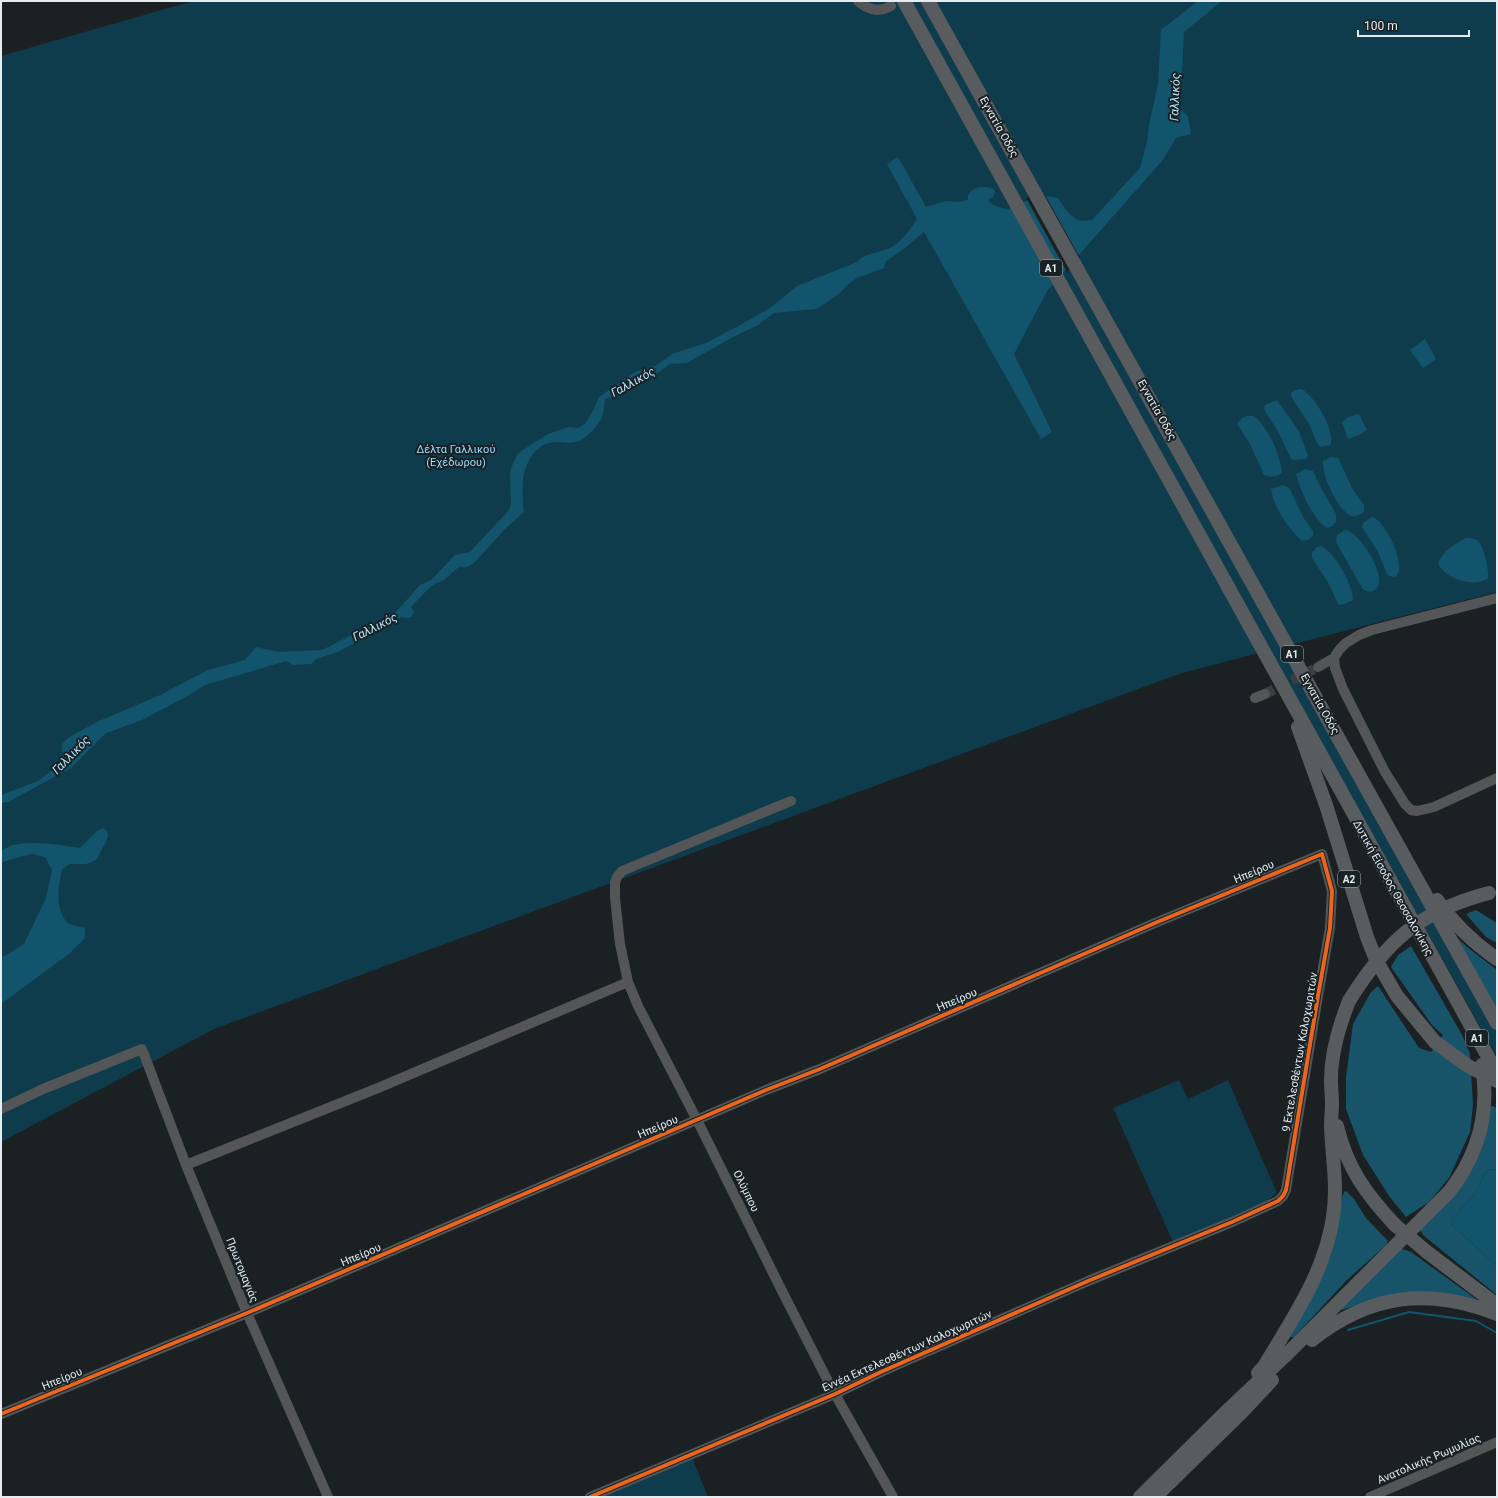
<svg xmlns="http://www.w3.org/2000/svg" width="1498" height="1498" viewBox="0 0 1498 1498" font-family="Roboto,sans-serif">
<rect width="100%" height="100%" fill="#1b2022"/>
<!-- green -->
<path fill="#0f3c4c" d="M 193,1 L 1497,1 L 1497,592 L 1282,647 L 1497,1032 L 1497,1057 L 1270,650 L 1179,674 L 214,1029 L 1,1142 L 1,56 Z
M 1179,1080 L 1188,1099 L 1228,1080 L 1277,1193 L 1265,1202 L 1173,1242 L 1113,1108 Z
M 692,1457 L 708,1497 L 597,1497 Z"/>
<!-- forest -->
<path fill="#17546a" d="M 1476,910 L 1497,923 L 1497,943 L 1486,937 L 1466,914 Z
M 1447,928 L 1467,947 L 1497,970 L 1497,1012 Z
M 1411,946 L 1462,1035 L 1470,1054 L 1473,1105 L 1470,1132 L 1449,1178 L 1429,1202 L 1406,1217 L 1389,1196 L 1363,1155 L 1346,1109 L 1346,1077 L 1353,1024 L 1371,992 L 1378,986 L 1419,1048 L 1431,1052 L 1443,1035 L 1432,1025 L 1391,967 L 1398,955 Z
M 1493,1106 L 1497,1108 L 1497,1170 L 1490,1169 L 1485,1173 L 1474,1195 L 1451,1220 L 1451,1224 L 1497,1266 L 1497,1295 L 1423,1235 L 1420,1229 L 1461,1184 L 1489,1108 Z
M 1346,1191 L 1354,1199 L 1366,1218 L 1388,1241 L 1386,1245 L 1347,1280 L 1294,1337 L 1290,1337 L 1330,1258 L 1337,1232 L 1342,1197 L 1344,1192 Z
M 1402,1249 L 1411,1252 L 1476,1299 L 1476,1301 L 1367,1302 L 1342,1310 L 1340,1308 L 1397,1250 Z"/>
<!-- water -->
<path fill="#12546b" d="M 1198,1 L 1222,1 L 1184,32 L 1180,109 L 1188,116 L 1191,134 L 1176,138 L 1162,161 L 1047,291 L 1014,354 L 1052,432 L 1041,439 L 924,232 L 901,251 L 886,261 L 884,268 L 857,278 L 847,285 L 841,292 L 829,301 L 816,309 L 774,313 L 758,325 L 733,337 L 687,363 L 670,364 L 651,378 L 614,396 L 605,399 C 604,405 604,411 602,417 C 599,425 587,438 579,441 C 570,444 564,442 555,442 C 535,443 524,464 523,482 C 522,492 523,502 524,512 L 505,529 L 475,562 C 469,566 466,569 460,566 L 444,580 L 431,586 L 411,607 L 414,612 L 411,617 L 407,618 L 401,617 L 340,651 L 316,659 L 311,664 L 293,665 L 286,661 L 205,685 L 182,699 L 140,721 L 106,733 L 71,768 L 8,802 L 1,803 L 1,795 L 38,781 L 63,762 L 62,744 L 69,737 L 99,721 L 158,696 L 208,670 L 245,660 L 256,647 L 279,652 L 322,650 L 367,627 L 381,619 L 396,612 L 420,585 L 431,580 L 455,555 L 470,552 L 509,510 L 511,504 L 510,475 L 512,466 L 518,453 L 548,434 L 568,427 L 578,428 L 585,424 L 592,413 L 599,397 L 635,372 L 655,366 L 672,354 L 706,343 L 753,318 L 774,305 L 797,286 L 857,262 C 866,252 881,253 892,247 C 903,240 910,230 917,219 L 887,164 L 898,157 L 926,207 L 946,201 L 959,202 L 968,200 L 968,195 C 975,185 983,186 994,189 L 995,192 L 993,197 L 988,199 L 991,204 L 1007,210 C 1023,202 1040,193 1058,198 C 1063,206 1071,219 1082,221 C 1085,221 1089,220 1092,220 L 1140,168 L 1147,142 L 1149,125 L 1158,84 L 1161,30 Z
M 1425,339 L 1436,359 L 1423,368 L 1410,350 Z
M 1301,389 C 1314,394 1337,433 1330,445 L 1321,447 C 1315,443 1314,434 1311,428 C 1305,416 1296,407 1291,395 L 1291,393 L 1295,390 Z
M 1277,400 L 1299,431 L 1308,456 L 1306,459 L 1294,460 L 1291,459 L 1279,433 L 1265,411 L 1264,408 L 1265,405 Z
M 1359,414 L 1367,430 L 1361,434 L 1348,439 L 1342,422 L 1348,417 Z
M 1247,416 L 1254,416 C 1268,427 1280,454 1282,472 C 1278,478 1270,477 1264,475 L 1250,444 L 1237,424 L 1242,418 Z
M 1331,457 L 1338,458 L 1352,488 L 1364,505 L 1364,512 C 1360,514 1357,517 1352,516 C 1339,513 1321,474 1323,461 Z
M 1305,469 L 1313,471 L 1321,488 L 1336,514 L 1336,522 L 1332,526 L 1327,528 C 1313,520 1300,489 1296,474 Z
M 1282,485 L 1286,486 L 1290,489 L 1303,517 L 1313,531 L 1313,536 L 1308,540 L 1302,541 C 1289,530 1273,506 1271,489 Z
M 1372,517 C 1385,520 1409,568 1395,577 L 1389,576 L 1387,574 L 1378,552 L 1362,527 L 1363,523 Z
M 1344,530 C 1359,529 1393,583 1373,591 C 1369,592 1365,591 1362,588 L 1336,542 L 1337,535 Z
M 1466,538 C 1471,538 1474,538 1478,541 C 1484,547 1489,569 1488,578 C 1475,589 1443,578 1438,563 C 1443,551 1454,544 1466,538 Z
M 1321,546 C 1333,550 1357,590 1352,601 L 1341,605 L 1338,604 L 1329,584 L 1312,558 L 1312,552 L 1317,547 Z
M 103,828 L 107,831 L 108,835 L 106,842 L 96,860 L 86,864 L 70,864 L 62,869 C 58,886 54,911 69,924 C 73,926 80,927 85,928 L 85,938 L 70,953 L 1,1004 L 1,958 L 24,944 L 46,898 L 52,870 L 45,857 L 32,854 L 12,859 L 1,863 L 1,851 C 5,849 9,846 13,845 C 31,840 61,845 80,848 L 97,831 Z
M 1490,1169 L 1497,1170 L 1497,1266 L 1451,1224 L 1451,1220 L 1474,1195 L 1485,1173 Z"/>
<!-- pier -->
<path fill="#1b2022" d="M 1045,195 L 1080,258 L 1067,272 L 1026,198 Z"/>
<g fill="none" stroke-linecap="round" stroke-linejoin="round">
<!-- stream -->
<path stroke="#12546b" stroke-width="2" d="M 1348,1330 L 1409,1312 L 1476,1321 L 1497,1333"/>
<!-- minor-tunnel -->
<path stroke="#393f41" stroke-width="10" stroke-dasharray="10 5" stroke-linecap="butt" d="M 1265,694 L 1318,667"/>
<!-- minor -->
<path stroke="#535556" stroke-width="10" d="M 858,1 C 868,10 879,13 891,6
M 1334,658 L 1335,668 L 1343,689 L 1385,772 L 1405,804 L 1411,810 L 1417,811 L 1434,807 L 1497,778
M 1318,667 L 1334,658 L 1339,650 L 1346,643 L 1359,635 L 1372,630 L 1497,598
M 1255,698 L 1265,694
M 791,801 L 622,871 L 617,877 L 615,883 L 615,898 L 620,944 L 628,982 L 638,1006 L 697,1120 L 782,1291 L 831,1387 L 893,1497
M 1,1109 L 43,1089 L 142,1049 L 186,1165 L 247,1313 L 328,1497
M 186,1165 L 378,1088 L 628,982
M 1,1414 L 247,1313 L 766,1090 L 820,1069 L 1155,923 L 1322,854 L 1332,891 L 1330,928 L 1318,996 L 1286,1190 L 1283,1196 L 1278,1201 L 1232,1222 L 1088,1281 L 883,1371 L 835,1394 L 590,1497
M 1370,1497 L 1497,1442"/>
<!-- highway -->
<path stroke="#595c5e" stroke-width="14" d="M 904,1 L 1497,1073
M 928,1 L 1497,1023
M 1298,727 L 1326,805 L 1367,937 L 1376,960 L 1397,996 L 1435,1042
M 1437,900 C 1453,923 1474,943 1497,959
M 1337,1126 C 1347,1168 1366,1194 1395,1225
M 1427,1252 L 1497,1305
M 1312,1340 C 1370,1294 1428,1287 1497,1314
M 1258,1373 L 1265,1365 C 1293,1318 1325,1272 1333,1217 C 1338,1186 1332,1156 1331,1126 C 1331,1119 1332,1112 1332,1104 C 1332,1096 1331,1088 1331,1080 C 1331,1052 1339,1026 1349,1001
M 1140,1497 L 1229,1409 L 1284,1357 L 1449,1192 C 1479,1154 1490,1113 1482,1065
M 1155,1497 L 1242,1412 L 1272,1380"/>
<!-- highway-bridge -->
<path stroke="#595c5e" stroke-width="14" d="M 1349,1001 C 1386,941 1420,911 1489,893
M 1435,1042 L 1468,1066 L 1497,1081
M 1395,1225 L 1427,1252"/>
<!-- cycleway casing -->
<g stroke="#182125" stroke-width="6">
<path id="cycleway" d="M 1,1414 L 247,1313 L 766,1090 L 820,1069 L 1155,923 L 1322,854 L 1332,891 L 1330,928 L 1318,996 L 1286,1190 L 1283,1196 L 1278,1201 L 1232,1222 L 1088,1281 L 883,1371 L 835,1394 L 590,1497"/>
</g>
<!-- cycleway -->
<use href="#cycleway" stroke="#eb651d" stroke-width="4"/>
</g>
<g text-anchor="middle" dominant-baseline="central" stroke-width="4" stroke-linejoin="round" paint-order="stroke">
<!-- shield labels -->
<g fill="#182125" stroke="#a8afb2" stroke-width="1">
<rect x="1040" y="260" width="22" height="16" rx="3"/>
<rect x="1281" y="646" width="22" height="16" rx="3"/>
<rect x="1338" y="871" width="22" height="16" rx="3"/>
<rect x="1466" y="1030" width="22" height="16" rx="3"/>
</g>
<g font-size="10" font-weight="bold" fill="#e6ecef">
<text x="1051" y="268">Α1</text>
<text x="1292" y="654">Α1</text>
<text x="1349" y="879">Α2</text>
<text x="1477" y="1038">Α1</text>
</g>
<!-- street labels -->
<g font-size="11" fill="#e6ecef" stroke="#182125">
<text transform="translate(999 127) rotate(61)">Εγνατία Οδός</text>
<text transform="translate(1157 410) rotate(61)">Εγνατία Οδός</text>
<text transform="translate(1320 704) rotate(61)">Εγνατία Οδός</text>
<text transform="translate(1254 872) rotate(-23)">Ηπείρου</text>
<text transform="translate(1393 888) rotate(61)">Δυτική Είσοδος Θεσσαλονίκης</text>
<text transform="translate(957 1000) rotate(-23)">Ηπείρου</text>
<text transform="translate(1300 1052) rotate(-80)">9 Εκτελεσθέντων Καλοχωριτών</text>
<text transform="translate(658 1127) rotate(-23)">Ηπείρου</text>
<text transform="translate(746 1191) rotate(64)">Ολύμπου</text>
<text transform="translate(361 1255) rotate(-23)">Ηπείρου</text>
<text transform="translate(242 1270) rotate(68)">Πρωτομαγιάς</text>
<text transform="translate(907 1351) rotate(-24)">Εννέα Εκτελεσθέντων Καλοχωριτών</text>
<text transform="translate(62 1379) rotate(-22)">Ηπείρου</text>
<text transform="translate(1429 1459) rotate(-23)">Ανατολικής Ρωμυλίας</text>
</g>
<!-- park labels -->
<g font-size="11" fill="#9dddfa" stroke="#182125">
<text x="456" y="449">Δέλτα Γαλλικού<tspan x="456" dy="13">(Εχέδωρου)</tspan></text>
</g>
<!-- water labels -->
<g font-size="12" font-style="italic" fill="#b9e3f6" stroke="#182125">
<text transform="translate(1175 97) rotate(-88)">Γαλλικός</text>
<text transform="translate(633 382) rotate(-29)">Γαλλικός</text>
<text transform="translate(375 627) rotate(-27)">Γαλλικός</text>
<text transform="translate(71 755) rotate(-46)">Γαλλικός</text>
</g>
</g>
<!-- border -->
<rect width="1498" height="1498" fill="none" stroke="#e6ecef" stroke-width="4"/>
<!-- scale -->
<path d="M1358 30v6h111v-6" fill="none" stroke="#e6ecef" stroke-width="2"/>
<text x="1364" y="30" font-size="12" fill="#e6ecef" stroke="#182125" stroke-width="3" paint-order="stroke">100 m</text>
</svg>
